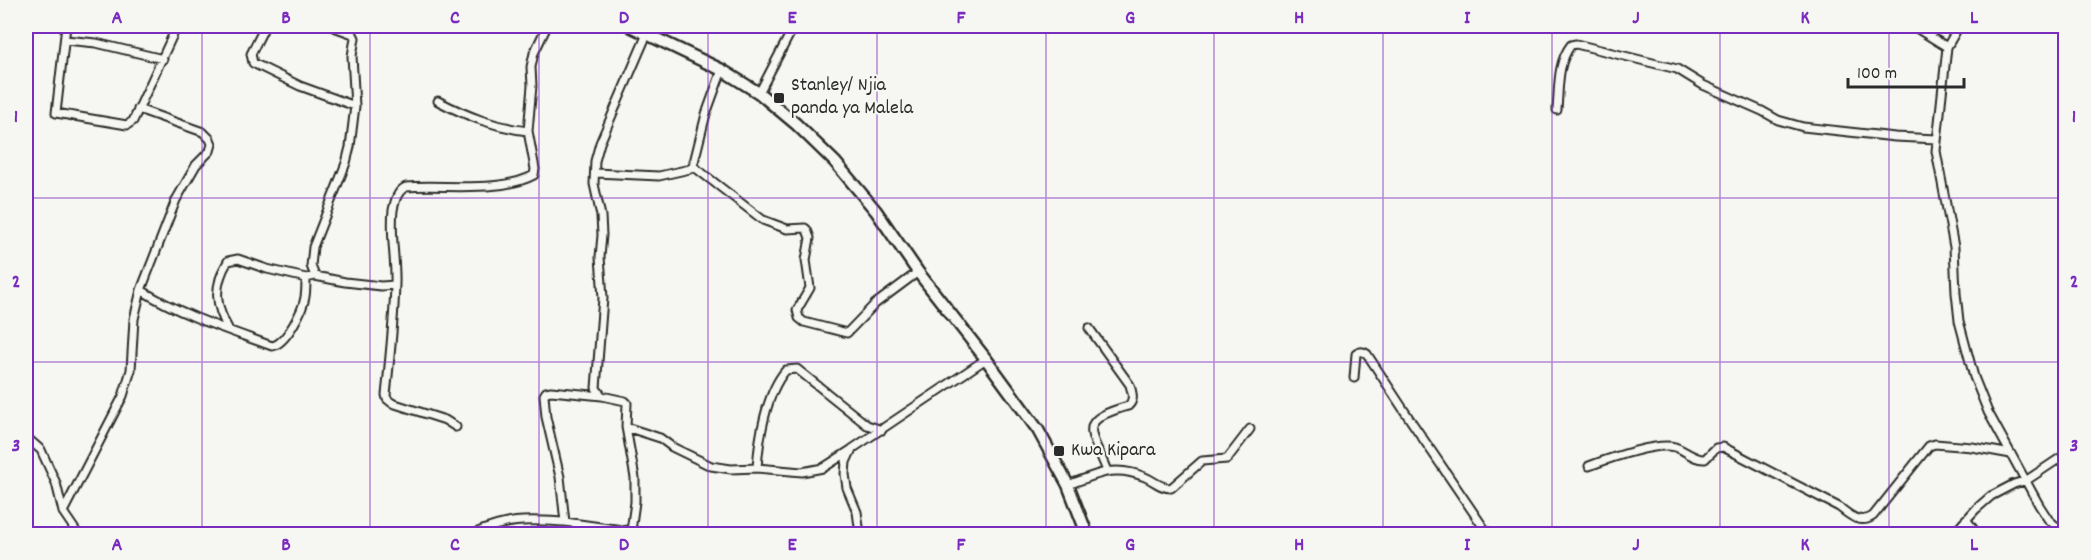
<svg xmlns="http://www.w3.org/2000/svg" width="2091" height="560" viewBox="0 0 2091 560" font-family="Dekko,sans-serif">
<rect width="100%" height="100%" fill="#f6f6f2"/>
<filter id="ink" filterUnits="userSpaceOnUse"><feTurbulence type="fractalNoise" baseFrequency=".0167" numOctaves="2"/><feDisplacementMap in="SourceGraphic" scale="12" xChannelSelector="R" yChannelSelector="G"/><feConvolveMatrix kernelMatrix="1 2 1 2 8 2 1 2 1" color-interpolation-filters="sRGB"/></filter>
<g filter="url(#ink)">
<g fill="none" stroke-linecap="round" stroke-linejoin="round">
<!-- minor casing -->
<g stroke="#2b2b2b" stroke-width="11">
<path id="minor" d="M 66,26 L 56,113 L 127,125 L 133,121 L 177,26
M 265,26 L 251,54 L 253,63 L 300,86 L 355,106
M 1913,26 L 1947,47 L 1936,151 L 1954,247 L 1956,293 L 1959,321 L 1974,377 L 1988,412 L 2039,505 L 2048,519 L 2065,534
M 65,40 L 96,43 L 163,59
M 1947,47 L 1959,26
M 759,93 L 794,26
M 438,101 C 467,116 494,127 528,131
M 1557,110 C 1559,88 1557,63 1571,45 L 1576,44 L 1677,69 L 1703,85 L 1762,111 L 1778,120 L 1803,127 L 1895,137 L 1937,139
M 693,166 L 763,220 L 787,229 L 805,228 L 807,230 L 810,238 L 806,260 L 810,288 L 797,310 L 799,318 L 804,322 L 847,333 L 875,304 L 918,272
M 595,173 L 659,176 L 690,169 L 693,166 L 706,114 L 722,70
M 315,276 L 311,266 L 313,247 L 346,163 L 350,147 L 355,106 L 352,56 L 355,38 L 353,34 L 331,26
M 141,290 C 181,315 228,330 272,346 C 286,344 303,310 305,297 C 306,291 306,284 306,278
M 1089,328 L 1130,385 C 1132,393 1135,400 1128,406 C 1074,421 1092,432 1107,471
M 229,330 C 215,306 213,286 228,261 L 238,259 L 267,269 L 306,278 L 315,276 L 345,282 L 381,286 L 395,285
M 1354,378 L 1356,354 C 1360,351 1363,351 1367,354 L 1411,421 L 1488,534
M 602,396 L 551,391 L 546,392 L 544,395 L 546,417 L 560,477 L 565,522 L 651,534
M 456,427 L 445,420 L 392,403 L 387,399 L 386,395 C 390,358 394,321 395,284 C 396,260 390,234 393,210 C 395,201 397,191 406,187 C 443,184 502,193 534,175 L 535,169 L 528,131 L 532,86 L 531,67 L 534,53 L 547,26
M 626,427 L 660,438 L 672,447 L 711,466 L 731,469 L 757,468 L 802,472 L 823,468 L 851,450
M 26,437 L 41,450 L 56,483 L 63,512 L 78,534
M 1589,466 C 1608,459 1656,442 1675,447 C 1685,450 1694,460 1705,459 L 1716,448 L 1723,447 L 1839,507 C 1849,515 1860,525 1873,516 L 1929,446 L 1935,444 L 1972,447 L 2011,454
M 757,468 C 759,438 766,393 786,370 L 797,369 L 867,425 L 882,430
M 1068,485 C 1098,474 1114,464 1145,477 C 1155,481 1160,488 1171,488 L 1202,461 L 1227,459 L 1250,429
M 63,512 L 123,396 L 131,370 L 134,319 L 141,290 L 176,200 L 196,165 L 210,151 L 212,144 L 210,139 L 203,132 L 138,109
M 1966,519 L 1977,534
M 631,531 L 635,502 L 635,478 L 626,427 L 627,403 L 625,401 L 602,396 L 596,388 L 603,298 L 600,257 L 602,235 L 601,216 L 594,184 L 595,161 L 600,143 L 647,34
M 473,534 C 509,518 527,520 565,522
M 860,534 L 857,512 L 847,488 L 845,474 L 846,462 L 852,449 L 986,359
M 1953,534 L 1976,509 L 1991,496 L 2014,484 L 2027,480 L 2066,454"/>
</g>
<!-- secondary casing -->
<g stroke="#2b2b2b" stroke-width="15">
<path id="secondary" d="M 630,26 L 722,70 L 759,93 L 796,124 L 835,162 L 876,211 L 918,272 L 986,359 L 1038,430 L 1068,485 L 1087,534"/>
</g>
<!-- minor -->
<use href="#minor" stroke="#f6f6f2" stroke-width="7"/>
<!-- secondary -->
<use href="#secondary" stroke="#f6f6f2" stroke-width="10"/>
</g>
</g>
<!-- grid -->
<path fill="none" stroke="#7b2cbf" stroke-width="1.5" stroke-opacity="0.55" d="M 202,26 L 202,534M 370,26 L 370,534M 539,26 L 539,534M 708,26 L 708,534M 877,26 L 877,534M 1046,26 L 1046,534M 1214,26 L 1214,534M 1383,26 L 1383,534M 1552,26 L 1552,534M 1720,26 L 1720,534M 1889,26 L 1889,534M 26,198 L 2066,198M 26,362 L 2066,362"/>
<!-- markers -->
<g fill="#2b2b2b" stroke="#f6f6f2" stroke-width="2">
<rect x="773" y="92" width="12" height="12" rx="3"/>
<rect x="1053" y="445" width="12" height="12" rx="3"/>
</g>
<g text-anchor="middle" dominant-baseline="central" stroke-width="4.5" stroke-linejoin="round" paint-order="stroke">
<!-- poi labels -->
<g font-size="20" fill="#2b2b2b" stroke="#f6f6f2" text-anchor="start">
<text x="791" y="86">Stanley/ Njia<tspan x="791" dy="23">panda ya Malela</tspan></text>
<text x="1071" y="451">Kwa Kipara</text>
</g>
</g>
<!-- margin -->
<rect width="2091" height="560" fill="none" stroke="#f6f6f2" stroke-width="66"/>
<!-- scale -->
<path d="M1848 78v9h116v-9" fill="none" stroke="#2b2b2b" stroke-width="3"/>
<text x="1857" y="78" font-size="18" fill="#2b2b2b" stroke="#f6f6f2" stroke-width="4.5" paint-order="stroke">100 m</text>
<rect x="33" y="33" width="2025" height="494" fill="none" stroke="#7b2cbf" stroke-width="2"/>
<g font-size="20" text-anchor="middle" font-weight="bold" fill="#7b2cbf">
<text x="117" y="23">A</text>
<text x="286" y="23">B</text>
<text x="455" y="23">C</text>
<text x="624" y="23">D</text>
<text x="792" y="23">E</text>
<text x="961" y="23">F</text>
<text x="1130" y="23">G</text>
<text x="1299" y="23">H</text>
<text x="1467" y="23">I</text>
<text x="1636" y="23">J</text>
<text x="1805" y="23">K</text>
<text x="1974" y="23">L</text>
<text x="16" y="122">1</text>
<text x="2074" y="122">1</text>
<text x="16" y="287">2</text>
<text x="2074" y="287">2</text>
<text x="16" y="451">3</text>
<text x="2074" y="451">3</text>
<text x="117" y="550">A</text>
<text x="286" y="550">B</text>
<text x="455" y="550">C</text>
<text x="624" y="550">D</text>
<text x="792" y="550">E</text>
<text x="961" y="550">F</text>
<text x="1130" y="550">G</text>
<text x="1299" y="550">H</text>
<text x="1467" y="550">I</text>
<text x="1636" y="550">J</text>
<text x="1805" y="550">K</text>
<text x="1974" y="550">L</text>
</g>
</svg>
